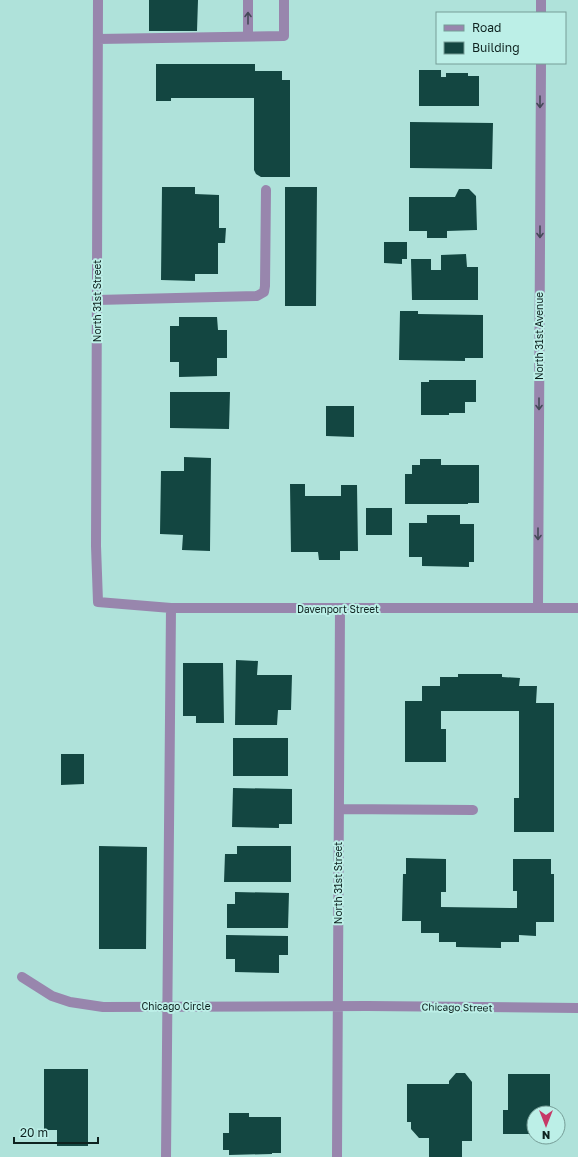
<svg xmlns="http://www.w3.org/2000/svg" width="578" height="1157" viewBox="0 0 578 1157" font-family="'Golos Text',sans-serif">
<rect width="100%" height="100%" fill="#afe2da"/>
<!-- building -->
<path fill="#134641" d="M 149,0 L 198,0 L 197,31 L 149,31 Z
M 156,64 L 255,64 L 255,71 L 282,71 L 282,80 L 290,80 L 290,177 L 261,177 L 256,174 L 254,170 L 254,98 L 171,98 L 171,101 L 156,101 Z
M 419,70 L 441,70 L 441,77 L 446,77 L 446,73 L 468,73 L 468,76 L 479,76 L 479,106 L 419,106 Z
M 410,122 L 493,123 L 492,169 L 410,168 Z
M 162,187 L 195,187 L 195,194 L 219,195 L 219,228 L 226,228 L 225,243 L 218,243 L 218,274 L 195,274 L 195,281 L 161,280 Z
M 285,187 L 317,187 L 316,306 L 285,306 Z
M 459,189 L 469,189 L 476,196 L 477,230 L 447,231 L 447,238 L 427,238 L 427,231 L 409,231 L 409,197 L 455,197 Z
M 384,242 L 407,242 L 407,259 L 402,259 L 402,264 L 384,263 Z
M 466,254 L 467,267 L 478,267 L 478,300 L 412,300 L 411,259 L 431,259 L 431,270 L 441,270 L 441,255 Z
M 400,311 L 418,311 L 418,314 L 483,315 L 483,358 L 465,358 L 465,361 L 399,360 Z
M 179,317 L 217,317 L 218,330 L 227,330 L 227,358 L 217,358 L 217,376 L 179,377 L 179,362 L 170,362 L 170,326 L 179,326 Z
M 429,380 L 476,380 L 476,402 L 465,402 L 465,413 L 449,413 L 449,415 L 421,415 L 421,382 L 429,382 Z
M 170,392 L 230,392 L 229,429 L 170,428 Z
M 326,406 L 354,406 L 354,437 L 326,436 Z
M 184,457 L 211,458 L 210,551 L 182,550 L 183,535 L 160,534 L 161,471 L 184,471 Z
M 420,459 L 441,459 L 441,465 L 479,465 L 479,503 L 468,503 L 468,504 L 405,504 L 405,474 L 412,474 L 412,465 L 420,465 Z
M 290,484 L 305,484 L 305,496 L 341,496 L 341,485 L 357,485 L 358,551 L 340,551 L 340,560 L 319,560 L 318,552 L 291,552 Z
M 366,508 L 392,508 L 392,535 L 366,535 Z
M 427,515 L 460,515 L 460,524 L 474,524 L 474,562 L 469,562 L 469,567 L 422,566 L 422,557 L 409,557 L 409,523 L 427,523 Z
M 236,660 L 258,661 L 257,675 L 292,675 L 291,710 L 278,710 L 277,725 L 235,725 Z
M 183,663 L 223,663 L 224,723 L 196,723 L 196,716 L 183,716 Z
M 458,674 L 502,674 L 502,677 L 520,678 L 519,686 L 537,686 L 536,703 L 554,703 L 554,832 L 514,832 L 514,798 L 519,798 L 519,711 L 441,711 L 441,729 L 446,729 L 446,762 L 405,762 L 405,701 L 422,701 L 422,686 L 440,686 L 440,677 L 458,677 Z
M 233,738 L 288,738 L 288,776 L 233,776 Z
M 61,754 L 84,754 L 84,784 L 61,785 Z
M 233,788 L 292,789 L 292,824 L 279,824 L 279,828 L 232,827 Z
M 99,846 L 147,847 L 146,949 L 99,949 Z
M 237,846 L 291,846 L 291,882 L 224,882 L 225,854 L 237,854 Z
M 406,858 L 446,859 L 446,892 L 441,892 L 441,907 L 517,908 L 517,891 L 513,891 L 513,859 L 551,859 L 551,874 L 554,874 L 554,922 L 536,922 L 536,936 L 519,935 L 519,942 L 501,942 L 501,948 L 456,947 L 456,942 L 439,942 L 439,933 L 421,933 L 421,921 L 402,921 L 403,874 L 406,874 Z
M 235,892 L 289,893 L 288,928 L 227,928 L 227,904 L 235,904 Z
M 226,935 L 288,936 L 288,955 L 279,955 L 279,973 L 235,972 L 235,959 L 226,959 Z
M 44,1069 L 88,1069 L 88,1146 L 57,1146 L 57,1130 L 44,1130 Z
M 456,1073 L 465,1073 L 472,1082 L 472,1141 L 462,1141 L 462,1157 L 429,1157 L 429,1138 L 419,1138 L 411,1129 L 411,1122 L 407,1122 L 407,1084 L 449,1084 L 449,1081 Z
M 508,1074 L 550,1074 L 550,1113 L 534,1113 L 534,1134 L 503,1134 L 503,1110 L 508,1110 Z
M 229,1113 L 249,1113 L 249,1117 L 281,1117 L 281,1153 L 272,1153 L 272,1154 L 229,1155 L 229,1150 L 223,1150 L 223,1133 L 229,1133 Z"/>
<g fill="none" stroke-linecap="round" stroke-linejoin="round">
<!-- minor -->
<path stroke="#9886ad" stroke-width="10" d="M 98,0 L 96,546 L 98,602 L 171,608 L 578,608
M 541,13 L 541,0
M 248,36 L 248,0
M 98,39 L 284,36 L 284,0
M 97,300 L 257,296 L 264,292 L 265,286 L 266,190
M 538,608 L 541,63
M 339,809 L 473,810
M 22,977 L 52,996 L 70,1002 L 103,1007 L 367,1006 L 578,1008
M 166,1157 L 171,608
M 337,1157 L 340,609"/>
</g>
<!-- one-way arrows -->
<defs><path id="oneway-shaft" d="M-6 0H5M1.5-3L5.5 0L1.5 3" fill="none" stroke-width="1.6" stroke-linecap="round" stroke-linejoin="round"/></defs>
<g stroke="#454a58">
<use href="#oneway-shaft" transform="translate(248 18) rotate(-90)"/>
<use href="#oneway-shaft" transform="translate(540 102) rotate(90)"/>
<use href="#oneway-shaft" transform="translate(540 232) rotate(90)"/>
<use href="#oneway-shaft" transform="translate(539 404) rotate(90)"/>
<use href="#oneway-shaft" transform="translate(538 534) rotate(90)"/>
</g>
<g text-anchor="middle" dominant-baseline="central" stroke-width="4" stroke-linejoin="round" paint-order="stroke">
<!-- street labels -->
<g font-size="10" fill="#0e221f" stroke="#bcefe7">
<text transform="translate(97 301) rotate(-90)">North 31st Street</text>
<text transform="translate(539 336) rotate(-90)">North 31st Avenue</text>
<text x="338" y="609">Davenport Street</text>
<text transform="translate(338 883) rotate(-90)">North 31st Street</text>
<text x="176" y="1006">Chicago Circle</text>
<text transform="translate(457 1007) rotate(1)">Chicago Street</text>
</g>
</g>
<!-- legend -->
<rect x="436" y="12" width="130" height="52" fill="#bcefe7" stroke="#769d97"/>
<rect x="444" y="25" width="20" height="6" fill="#9886ad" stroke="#769d97"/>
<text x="472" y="32" font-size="12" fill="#0e221f">Road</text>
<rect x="444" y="42" width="20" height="12" fill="#134641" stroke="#769d97"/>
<text x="472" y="52" font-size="12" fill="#0e221f">Building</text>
<!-- north arrow -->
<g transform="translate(546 1125) rotate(180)"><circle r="19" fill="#bcefe7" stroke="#769d97"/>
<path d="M0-3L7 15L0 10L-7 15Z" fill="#c63967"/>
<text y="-6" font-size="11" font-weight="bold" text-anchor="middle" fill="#0e221f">N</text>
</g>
<!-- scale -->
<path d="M14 1137v6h84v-6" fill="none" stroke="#0e221f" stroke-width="2"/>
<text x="20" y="1137" font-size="12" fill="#0e221f" stroke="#bcefe7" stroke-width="3" paint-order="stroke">20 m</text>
</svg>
